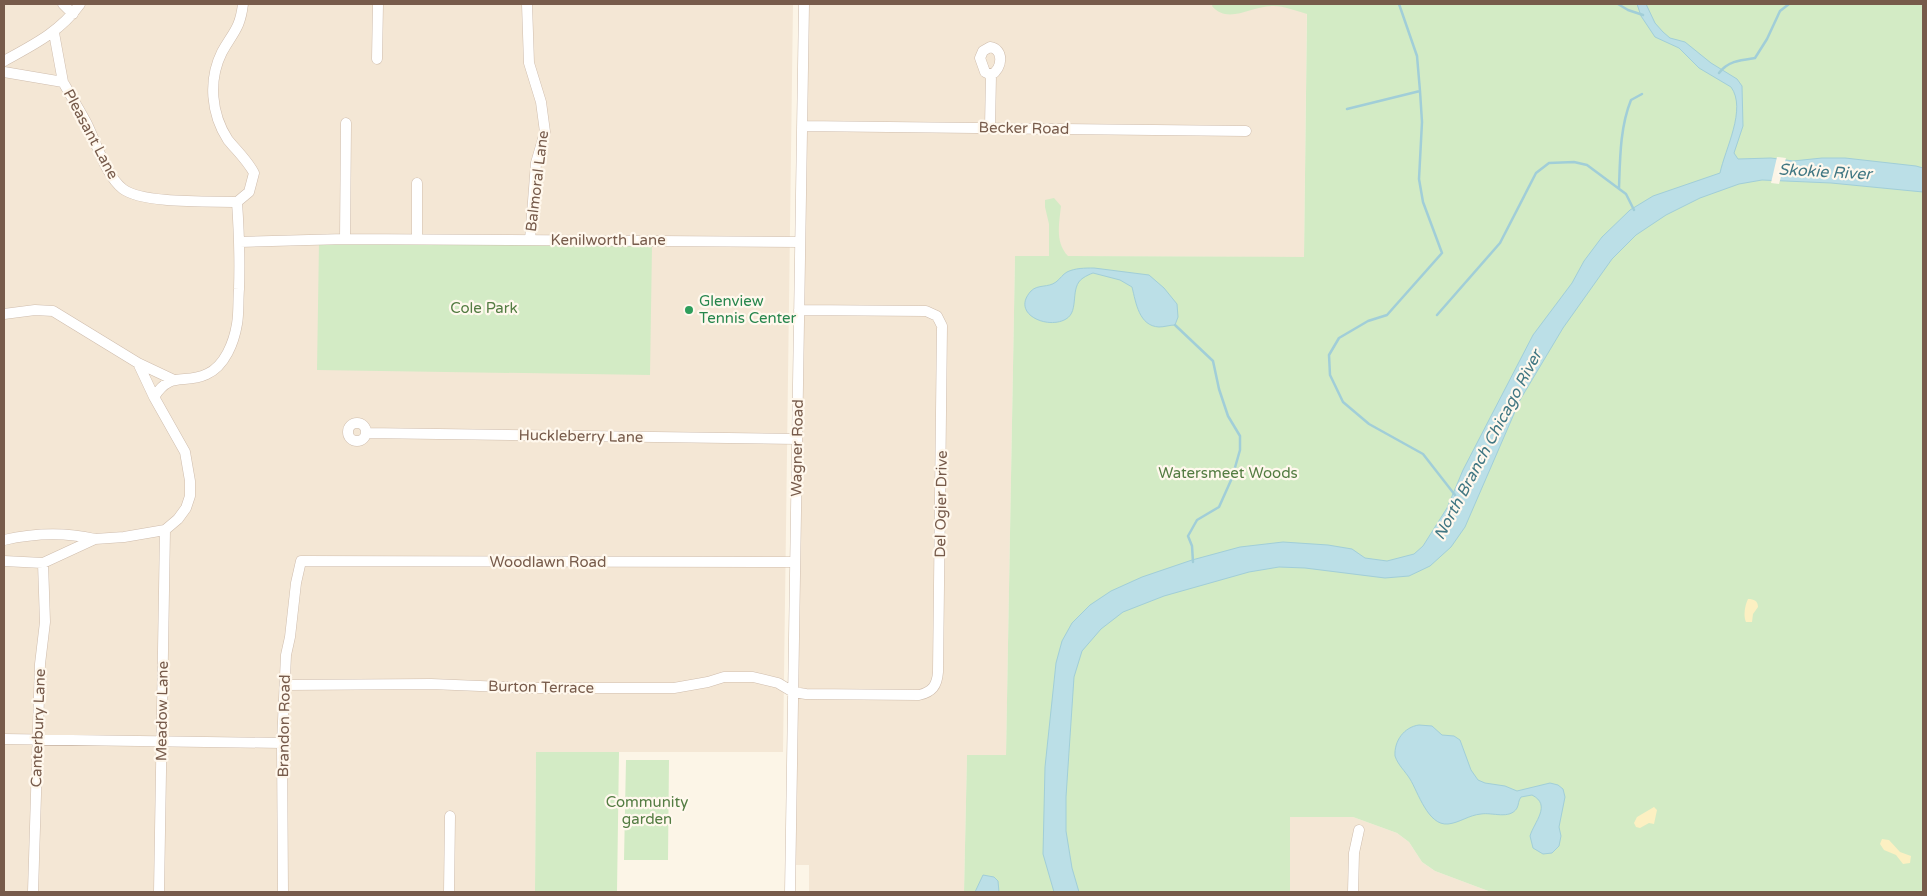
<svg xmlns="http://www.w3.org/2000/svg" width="1927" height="896" viewBox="0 0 1927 896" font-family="'Varela Round',sans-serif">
<rect width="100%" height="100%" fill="#fcf5e7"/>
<!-- residential -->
<path fill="#f4e7d5" d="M 4,4 L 793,4 L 783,752 L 536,752 L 535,892 L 4,892 Z
M 808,4 L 1307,4 L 1304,257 L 1015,256 L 1006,756 L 967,755 L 964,892 L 809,892 L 809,865 L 794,865 Z
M 1290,817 L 1353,817 L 1397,833 L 1409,842 L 1422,862 L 1435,871 L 1491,892 L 1290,892 Z"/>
<!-- green -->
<path fill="#d3ebc5" d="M 1213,4 L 1923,4 L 1923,892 L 1491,892 L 1435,871 L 1422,862 L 1409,842 L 1397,833 L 1353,817 L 1290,817 L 1290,892 L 964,892 L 967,755 L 1006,755 L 1015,256 L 1049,256 L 1049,224 L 1045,207 L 1045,200 L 1054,198 L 1061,206 C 1059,225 1055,242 1068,256 L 1304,257 L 1307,14 C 1297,11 1284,6 1273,6 C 1251,6 1228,25 1212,6 Z
M 319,242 L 652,246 L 650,375 L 317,370 Z
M 536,752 L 619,752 L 617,892 L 535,892 Z
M 626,760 L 669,760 L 668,860 L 624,860 Z"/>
<!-- sand -->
<path fill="#fcf0c2" d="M 1748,599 C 1754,599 1758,601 1758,607 L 1753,614 L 1752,622 L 1746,622 C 1743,616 1745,605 1748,599 Z
M 1654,807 L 1657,810 L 1654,824 L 1649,823 L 1640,828 L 1636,827 L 1634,823 L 1637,817 Z
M 1882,839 L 1889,840 L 1900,852 L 1911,856 L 1910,863 L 1903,864 L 1896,855 L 1884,850 L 1880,844 Z"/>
<!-- water -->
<path fill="#bbdfe7" stroke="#a1ced8" d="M 1637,4 L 1646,4 L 1655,23 L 1663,32 L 1670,38 L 1685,42 L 1711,63 L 1737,79 L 1742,86 L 1743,126 L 1734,153 L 1738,159 L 1771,158 L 1793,161 L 1822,158 L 1845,158 L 1916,166 L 1923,168 L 1923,192 L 1831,183 L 1762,180 L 1739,184 L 1700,198 L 1666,215 L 1636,235 L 1612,259 L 1563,328 L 1520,400 L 1465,527 L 1451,547 L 1430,566 L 1409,576 L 1385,578 L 1305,568 L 1279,567 L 1249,572 L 1164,596 L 1123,612 L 1101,629 L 1082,651 L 1074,677 L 1066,797 L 1066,831 L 1072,868 L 1079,892 L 1054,892 L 1043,854 L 1045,767 L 1056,663 L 1062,641 L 1072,623 L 1090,605 L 1111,591 L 1142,577 L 1192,560 L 1240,547 L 1283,542 L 1328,545 L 1352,549 L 1365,558 L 1387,561 L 1414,554 L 1423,546 L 1447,508 L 1463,470 L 1533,335 L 1572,283 L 1584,261 L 1602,237 L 1630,210 L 1653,196 L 1720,173 C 1725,149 1747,109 1731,87 L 1699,68 L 1679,48 L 1655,37 L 1641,16 Z
M 1094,268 L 1149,275 L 1164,288 L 1177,304 L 1178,317 L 1175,325 C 1170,325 1164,327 1159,327 C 1139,326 1136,303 1132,287 L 1120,280 L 1093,273 C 1090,274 1086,276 1083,278 C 1069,287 1080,311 1066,319 C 1048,330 1010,314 1031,291 C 1038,284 1048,288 1056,282 C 1060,279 1063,274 1067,272 C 1075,268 1085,268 1094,268 Z
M 1419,725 L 1432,726 L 1442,735 L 1454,736 L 1460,740 L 1471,770 L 1478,780 L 1485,783 L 1505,786 L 1517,791 L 1550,783 L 1558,785 L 1563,789 L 1565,797 L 1559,827 L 1561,836 L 1559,846 L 1552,853 L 1543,854 L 1533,848 L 1530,836 C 1534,822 1552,805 1532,795 L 1521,797 C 1518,801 1519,804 1517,808 C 1510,820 1492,812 1481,814 C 1469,815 1459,823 1448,824 C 1428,826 1418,792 1410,779 C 1405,771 1398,765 1395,756 C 1394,741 1404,727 1419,725 Z
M 983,875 L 994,877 L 998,881 L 999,892 L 975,892 Z"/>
<!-- pier -->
<path fill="#fcf5e7" d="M 1777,157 L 1786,158 L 1779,184 L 1771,183 Z"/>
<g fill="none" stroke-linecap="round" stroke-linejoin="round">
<!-- stream -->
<path stroke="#a1ced8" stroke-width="2.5" d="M 1399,4 L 1417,56 L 1420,91
M 1618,4 L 1628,10 L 1643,15
M 1719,73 C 1728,61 1741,60 1755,58 L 1767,39 L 1780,11 L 1789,4
M 1347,109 L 1420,91 L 1422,122 L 1419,179 L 1423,202 L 1442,253 L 1387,315 L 1368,321 L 1339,338 L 1329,355 L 1330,375 L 1343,402 L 1369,424 L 1423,454 L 1455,495
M 1619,188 C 1620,159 1620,127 1631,100 L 1642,94
M 1437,315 L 1500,243 L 1536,173 L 1549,163 L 1574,162 L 1587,165 L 1626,194 L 1634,210
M 1175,325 L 1213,361 L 1219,389 L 1228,416 L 1240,436 L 1240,450 L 1232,478 L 1219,507 L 1197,520 L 1188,536 L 1192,546 L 1193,562"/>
<!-- minor casing -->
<g stroke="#cfbdad" stroke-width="11">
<path id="minor" d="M 63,4 L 73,14
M 527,4 L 529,63 L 541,102 L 545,132 L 536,163 L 530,240
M 54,33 L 63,82
M 377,59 L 378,4
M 4,61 C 33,45 60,32 80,4
M 4,72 L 63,82 C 71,96 79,109 86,122 C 96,142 106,176 123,189 C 143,204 211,201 237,202
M 802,126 L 1246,131
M 990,127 L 991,75 C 1003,68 1004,49 990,47 L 983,51 L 980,58 L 985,72 L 991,75
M 417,183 L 417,239
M 345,239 L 346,123
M 240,242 L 345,239 L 800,242
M 4,314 L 35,310 L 53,311 L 138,363 L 174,380
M 154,397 C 171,370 184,385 207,374 C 225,366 234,342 237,324 C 239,313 238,300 239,289 C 240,260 239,231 237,202 L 249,192 L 254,173 C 247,160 237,151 228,140 C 211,114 208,80 222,52 C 233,32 240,29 243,4
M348 432a9 9 0 1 1 18 0a9 9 0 1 1-18 0Z
M 366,433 L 797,439
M 4,540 C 35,533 64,532 95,539
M 4,561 L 43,563 L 95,539 L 124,537 L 165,530 L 178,519 L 186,508 L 190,496 L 190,481 L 185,452 L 154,397 L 138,363
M 285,685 L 431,684 L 525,688 L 674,688 L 708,682 L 724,677 L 753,677 L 778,683 L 793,692 L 806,694 L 919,695 C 932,692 937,686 938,672 L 942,326 L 937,316 L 926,311 L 799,310
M 4,739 L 282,743
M 33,892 L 40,664 L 45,622 L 43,563
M 159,892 L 165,530
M 283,892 L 282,743 L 286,655 L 290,637 L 296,583 L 301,561 L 795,562
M 449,892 L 450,816
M 790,892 L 804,4
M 1353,892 L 1354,853 L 1359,830"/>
</g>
<!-- minor -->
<use href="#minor" stroke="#fff" stroke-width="10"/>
</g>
<!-- markers -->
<circle fill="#2e9e5b" stroke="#fff8ed" stroke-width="2" cx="689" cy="310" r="5"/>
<g text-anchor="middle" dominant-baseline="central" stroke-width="4.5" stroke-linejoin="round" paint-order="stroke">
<!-- street labels -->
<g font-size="15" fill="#775b4b" stroke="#fff8ed">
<text transform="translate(1024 128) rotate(1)">Becker Road</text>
<text transform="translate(91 134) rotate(62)">Pleasant Lane</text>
<text transform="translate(537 181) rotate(-83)">Balmoral Lane</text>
<text x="608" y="240">Kenilworth Lane</text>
<text transform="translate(581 436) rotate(1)">Huckleberry Lane</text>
<text transform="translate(797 448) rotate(-89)">Wagner Road</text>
<text transform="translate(941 504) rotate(-89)">Del Ogier Drive</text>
<text x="548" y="562">Woodlawn Road</text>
<text transform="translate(541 687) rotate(1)">Burton Terrace</text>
<text transform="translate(162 711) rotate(-89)">Meadow Lane</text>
<text transform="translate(284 726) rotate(-89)">Brandon Road</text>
<text transform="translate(38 728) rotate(-88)">Canterbury Lane</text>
</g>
<!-- leisure labels -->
<g font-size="15" fill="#27864d" stroke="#fff8ed" text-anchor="start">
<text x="699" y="301">Glenview<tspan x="699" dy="17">Tennis Center</tspan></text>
</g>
<!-- park labels -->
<g font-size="15" fill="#537c42" stroke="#fff8ed">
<text x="484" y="308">Cole Park</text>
<text x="1228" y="473">Watersmeet Woods</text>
<text x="647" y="802">Community<tspan x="647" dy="17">garden</tspan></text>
</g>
<!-- water labels -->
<g font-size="16" font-style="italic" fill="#417783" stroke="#fff8ed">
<text transform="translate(1825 172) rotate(3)">Skokie River</text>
<text transform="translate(1488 445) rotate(-62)">North Branch Chicago River</text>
</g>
</g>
<!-- border -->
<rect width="1927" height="896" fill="none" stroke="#775b4b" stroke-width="10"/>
</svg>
